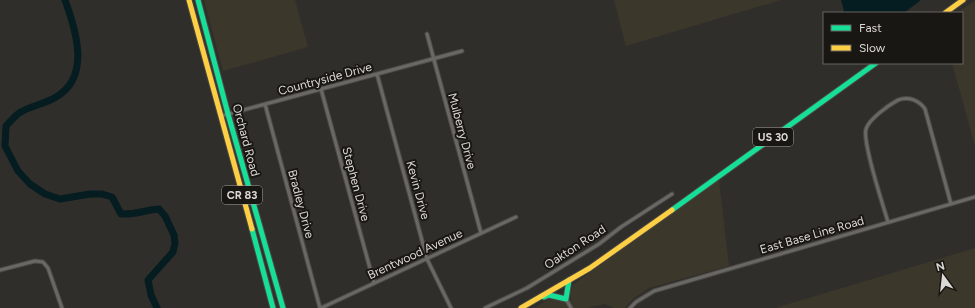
<svg xmlns="http://www.w3.org/2000/svg" width="975" height="308" viewBox="0 0 975 308" font-family="Figtree,sans-serif">
<rect width="100%" height="100%" fill="#302e2b"/>
<!-- built -->
<path fill="#3c372b" d="M 204,0 L 295,0 L 308,47 L 223,71 Z
M 614,0 L 781,0 L 626,46 Z
M 975,1 L 975,146 L 952,63 L 962,63 L 962,13 L 956,13 Z
M 719,180 L 729,266 L 649,288 L 634,298 L 625,308 L 614,308 L 605,304 L 588,307 L 596,308 L 533,308 L 552,298 L 571,300 L 570,292 L 574,284 Z
M 975,248 L 975,308 L 775,308 L 879,277 Z"/>
<!-- water -->
<path fill="#051c21" d="M 841,0 L 921,0 L 904,13 L 842,13 L 844,11 Z"/>
<g fill="none" stroke-linecap="round" stroke-linejoin="round">
<!-- river -->
<path stroke="#051c21" stroke-width="7" d="M 65,0 C 76,30 91,77 56,97 C 45,104 30,106 19,113 C 15,116 10,122 6,126 L 5,146 L 18,171 L 30,184 L 45,194 L 60,199 L 90,194 L 102,194 L 112,197 L 121,214 C 134,215 146,210 159,209 L 165,216 L 174,235 L 175,243 L 173,252 L 148,280 L 151,295 L 157,308"/>
<!-- street casing -->
<g stroke="#4b4946" stroke-width="5">
<path id="street" d="M 427,34 L 481,233
M 377,74 L 427,259 L 451,308
M 321,89 L 374,283
M 265,104 L 320,308
M 221,116 L 462,51
M 888,222 C 883,205 862,142 866,129 C 869,119 889,105 898,100 C 908,96 919,100 925,109 L 951,204
M 0,270 L 35,261 L 43,262 L 48,268 L 62,308
M 566,299 L 571,308
M 321,308 L 516,217
M 485,308 L 527,288 L 599,244 L 621,227 L 672,194
M 630,308 L 636,302 L 654,291 L 975,197"/>
</g>
<!-- fast casing -->
<g stroke="#4b4946" stroke-width="7">
<path id="fast" d="M 198,0 L 228,114 L 283,308
M 672,210 L 876,63
M 252,229 L 273,308
M 544,297 L 549,295 L 566,299 L 569,280"/>
</g>
<!-- slow casing -->
<g stroke="#4b4946" stroke-width="7">
<path id="slow" d="M 189,0 L 252,229
M 945,13 L 963,0
M 521,308 L 590,268 L 672,210"/>
</g>
<!-- street -->
<use href="#street" stroke="#696865" stroke-width="3"/>
<!-- fast -->
<use href="#fast" stroke="#16e098" stroke-width="5"/>
<!-- slow -->
<use href="#slow" stroke="#ffcf43" stroke-width="5"/>
</g>
<g text-anchor="middle" dominant-baseline="central" stroke-width="4" stroke-linejoin="round" paint-order="stroke">
<!-- shield labels -->
<g fill="#191714" stroke="#a29f9b" stroke-width="1">
<rect x="753" y="128" width="40" height="18" rx="3"/>
<rect x="222" y="186" width="40" height="18" rx="3"/>
</g>
<g font-size="11" font-weight="bold" fill="#dcd9d5">
<text x="773" y="137">US 30</text>
<text x="242" y="195">CR 83</text>
</g>
<!-- street labels -->
<g font-size="12" fill="#dcd9d5" stroke="#191714">
<text transform="translate(325 79) rotate(-15)">Countryside Drive</text>
<text transform="translate(462 131) rotate(75)">Mulberry Drive</text>
<text transform="translate(246 140) rotate(75)">Orchard Road</text>
<text transform="translate(356 184) rotate(75)">Stephen Drive</text>
<text transform="translate(418 190) rotate(75)">Kevin Drive</text>
<text transform="translate(301 204) rotate(75)">Bradley Drive</text>
<text transform="translate(812 235) rotate(-16)">East Base Line Road</text>
<text transform="translate(575 247) rotate(-33)">Oakton Road</text>
<text transform="translate(415 254) rotate(-25)">Brentwood Avenue</text>
</g>
</g>
<!-- legend -->
<rect x="823" y="12" width="140" height="52" fill="#191714" stroke="#676561"/>
<rect x="831" y="25" width="20" height="6" fill="#16e098" stroke="#676561"/>
<text x="859" y="32" font-size="12" fill="#dcd9d5">Fast</text>
<rect x="831" y="45" width="20" height="6" fill="#ffcf43" stroke="#676561"/>
<text x="859" y="52" font-size="12" fill="#dcd9d5">Slow</text>
<!-- north arrow -->
<g transform="translate(943 276) rotate(345)" stroke="#191714" stroke-width="3" paint-order="stroke">
<path d="M0-3L7 15L0 10L-7 15Z" fill="#dcd9d5"/>
<text y="-6" font-size="11" font-weight="bold" text-anchor="middle" fill="#dcd9d5">N</text>
</g>
</svg>
